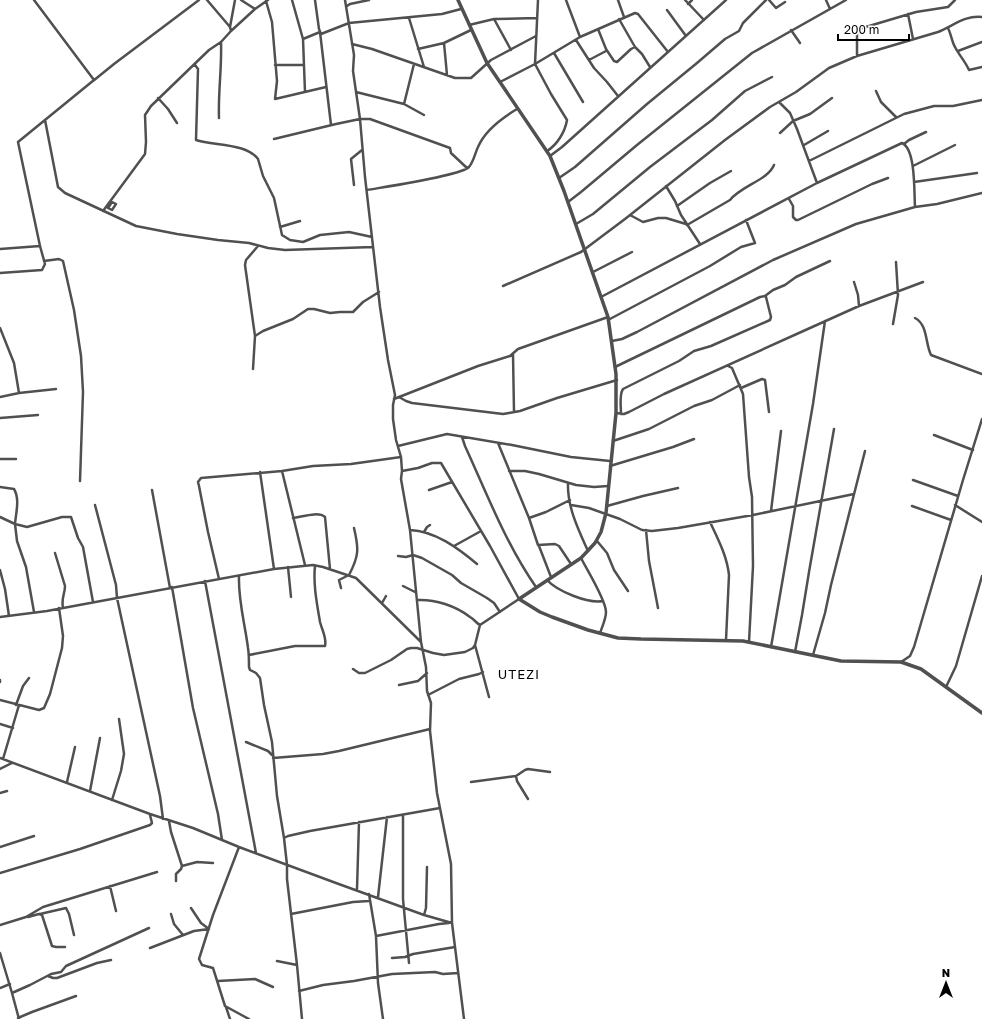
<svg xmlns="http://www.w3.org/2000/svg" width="982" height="1019" viewBox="0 0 982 1019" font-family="'Golos Text',sans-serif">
<rect width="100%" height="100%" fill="#fff"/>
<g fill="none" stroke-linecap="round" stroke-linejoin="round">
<!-- minor -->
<path stroke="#505050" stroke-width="2.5" d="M 207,0 L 230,27 L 231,31
M 241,0 L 255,9
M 292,0 L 303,39 L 305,92
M 315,0 L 319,29 L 321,34 L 349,23 L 442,14 L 461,9
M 345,0 L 354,55 L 353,71 L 360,119 L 365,177 L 380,307 L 388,360 L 395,395 L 393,405 L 393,419 L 396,440 L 401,457 L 402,471 L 401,479 L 410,530 L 421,642 L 426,667 L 427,691 L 431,703 L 430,731 L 437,793 L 451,864 L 452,923 L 464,1019
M 566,0 L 580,37
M 618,0 L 624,17
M 685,0 L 704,20
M 769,0 L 776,8 L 785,2
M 826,0 L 830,9
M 266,1 L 272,22 L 277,81 L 275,99 L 326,87
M 688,4 L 692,0
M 347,6 L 350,4 L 369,0
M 667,10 L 686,36
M 908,14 L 913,39
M 409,18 L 424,67
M 494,19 L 511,50
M 619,19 L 635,47
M 469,25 L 494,19 L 537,18
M 230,27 L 235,0
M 948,28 C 951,34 952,42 955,47 C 959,55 965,61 969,70 L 982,67
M 598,29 L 606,49 L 614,61 L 617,62 L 631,49 L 635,47 L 642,54 L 650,67
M 791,30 L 800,43
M 303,39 L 320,32 L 331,125
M 576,40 L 594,68 L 607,82 L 618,96
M 444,43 L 447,75
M 352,44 L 372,49 L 455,78 L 471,78 L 491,60 L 536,36
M 418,49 L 444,43 L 471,30
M 958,51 L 982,42
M 554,53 L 583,102
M 857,56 L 857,31 L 859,29 L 916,12 L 948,7 L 955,0
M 589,60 L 606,51
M 195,65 L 198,69 L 196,140 C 214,146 246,143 258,159 L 263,176 L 274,198 L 282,235 L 290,240 L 303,242 L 320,235 L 349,232 L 372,237
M 275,65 L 304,65
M 93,81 L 114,64 L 199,0
M 500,82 L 535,64 L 538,0
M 876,91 L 881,102 L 896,117
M 356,92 L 404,104 L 424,115
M 158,98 L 168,109 L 177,123
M 779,102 L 790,113 L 797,129 L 817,183
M 404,104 L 414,64
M 219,118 C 218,92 222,68 221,42
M 45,120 L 58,187 L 65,193 L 136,226 L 177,234 L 218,240 L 249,243 L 268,248 L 285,250 L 373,247
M 780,133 L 793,121 L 810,114 L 832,98
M 274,139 L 336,124 L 360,119 L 370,119 L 450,148 L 451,153 L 467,168
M 904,144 L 909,140 L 926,132
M 804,145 L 828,131
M 547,151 C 557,145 565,132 567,120 L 551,94 L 535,64 L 580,37 L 635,13 L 638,14 L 668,52 L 726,0
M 550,156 L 562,147 L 668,52
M 809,161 L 904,114 L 934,106 L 953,106 L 982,100
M 913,166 L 955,145
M 559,178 L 575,167 L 647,104 L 697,63 L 725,39 L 739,31 L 743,23 L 766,0
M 914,182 L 977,173
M 354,185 L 351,159 L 362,150
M 666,186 L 675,201 L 681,215 L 700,244
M 367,190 C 384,187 460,176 469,167 C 474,161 475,153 478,147 C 485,130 502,118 517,109
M 789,199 L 793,206 L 793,217 L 796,220 L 798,220 L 872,184 L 888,178
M 112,202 L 116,204 L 112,210 L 108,208 Z
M 568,202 L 581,192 L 637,145 L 752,53 L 846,0
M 677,206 L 710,183 L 731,171
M 103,211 L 145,154 L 146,142 L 145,115 L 151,106 L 209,50 L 221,42 L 231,31 L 255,9 L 268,0
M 630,215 L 643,222 L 658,218 L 666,218 L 686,224
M 576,224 L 593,214 L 650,167 L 712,120 L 745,91 L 772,77
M 687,225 L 730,200 C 741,186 768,180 774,165
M 280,227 L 300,221
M 0,249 L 40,246 L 18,142 L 94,80 L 34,0
M 44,261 L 59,259 L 63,261 L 74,310 L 81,356 L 83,392 L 80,481
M 593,272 L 632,252
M 0,273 L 42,270 L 45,264 L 40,246
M 854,282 L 858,295 L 859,306
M 503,286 L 581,252 L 625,219 L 725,140 L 770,107 L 796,92 L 829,68 L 857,56 L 938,32 C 953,26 965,15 982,17
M 765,296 L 773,290 L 785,285 L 796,277 L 830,261
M 601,297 L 817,183 L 902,143 C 916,149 914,193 915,207
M 915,318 C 928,325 925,343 931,355 L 982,374
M 608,320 L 710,266 L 741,247 L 755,243 L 746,220
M 893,324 L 898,295 L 896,262
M 0,328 L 14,363 L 19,393 L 56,389
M 255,336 L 263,331 L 293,319 L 308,309 L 314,309 L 330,313 L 340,312 L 353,312 L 363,302 L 379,292
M 612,341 L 622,339 L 637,332 L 773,260 L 856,224 L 915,207 L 937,204 L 982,193
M 513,354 L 514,412
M 728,366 L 732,368 L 743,394 L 749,477 L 752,497 L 753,566 L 749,642
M 615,367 L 760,297 L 765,296 L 766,297 L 771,317 L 770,320 L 711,346 L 694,351 L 679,361 L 623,389 C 619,395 621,406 621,414
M 253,369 L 255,336 L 245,265 L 246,260 L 258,246
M 741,388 L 762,379 L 765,380 L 769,412
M 0,397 L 19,393
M 399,397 L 406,401 L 412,403 L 503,414 L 509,413 L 520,411 L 557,398 L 617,380
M 394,399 L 478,366 L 510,356 L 518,349 L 608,317
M 616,413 L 624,414 L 629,412 L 664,394 L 810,328 L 859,306 L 923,282
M 0,418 L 38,415
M 934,435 L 973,450
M 462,437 L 465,446 C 487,494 506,544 536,587
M 613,441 L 649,429 L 694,406 L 712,400 L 740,385
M 498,443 L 529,518 L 538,545 L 555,544 L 559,546 L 571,564
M 398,446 L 447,434 L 512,445 L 571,457 L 610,461
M 0,459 L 16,459
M 610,466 L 673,447 L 694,439
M 282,471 L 305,565
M 509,471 L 525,471 L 539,474 L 576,485 L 594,487 L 608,486
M 260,472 L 274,569
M 913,480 L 958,496
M 568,483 C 567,507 579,531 588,551
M 0,487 L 14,489 C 20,499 16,512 15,524 L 27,527 L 62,517 L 71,517 L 78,538 L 83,547 L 93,602
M 152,490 L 170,588
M 429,490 L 452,482
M 95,505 L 116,585 L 117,598 L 160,796 L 163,819
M 571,505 L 589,508 L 620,519 L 642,530 L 652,531 L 678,528 L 753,515 L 854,494
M 955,505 L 982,522
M 607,506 L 643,496 L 678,488
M 912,506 L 951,520
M 771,511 L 781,431
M 0,517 L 15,524 L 17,541 L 26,567 L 34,612
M 293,518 C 302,517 318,511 325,517 L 330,569
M 529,518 L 546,512 L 570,500
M 710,522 C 718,539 727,556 729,575 L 726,640
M 410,530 C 435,531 458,548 477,564
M 646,530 L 649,561 L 658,608
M 424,532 L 427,527 L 430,525
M 597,541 L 607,553 L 614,570 L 628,591
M 454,546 L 481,531
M 539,546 L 551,577
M 55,553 L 65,586 C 65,594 61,598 63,608
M 398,556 L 406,557 L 413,555 L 422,558 L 452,575 L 461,583 L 487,598 L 494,603 L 500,612
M 581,558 C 587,570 606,600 606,612 C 606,619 602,627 600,633
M 288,567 L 291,597
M 0,570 L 5,589 L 9,616
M 239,576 C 238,600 245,624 248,648 C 249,654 249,661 249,667 L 250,670 L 256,673 L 260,678 L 264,705 L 272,742 L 277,796 L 284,838
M 219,579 L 208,532 L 199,486 L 198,482 L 201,478 L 282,471 L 313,466 L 351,464 L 401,457
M 547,580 C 557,591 588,604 603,601
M 205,581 L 256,853
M 403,586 L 415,592
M 172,587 L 193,708 L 218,814 L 222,840
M 341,588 L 339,580 L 349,575 C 359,556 359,549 354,528
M 417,600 C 435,599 456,606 470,617 C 474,619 476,623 480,625
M 382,603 L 386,596
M 0,617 L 47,611 L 274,569 L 313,565 L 323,567 L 356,578 L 421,642
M 475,645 L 489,697
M 771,647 L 813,404 L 825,321
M 795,652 L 802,615 L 809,572 L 834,429
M 249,655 L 295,646 L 325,646 C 327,638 322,630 320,622 C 317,604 313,584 315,566
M 813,655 L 825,613 L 831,585 L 865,451
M 901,662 L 910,656 L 914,647 L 963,480 L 982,419
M 353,669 L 359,673 L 365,673 L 391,660 L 407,649 L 411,648 L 417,648 L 433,653 L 444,655 L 465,652 L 473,648 L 475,645 L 480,625 L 519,599 L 490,546 L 441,463 L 432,463 L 418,468 L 402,471
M 0,682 L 0,680
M 399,685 L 418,681 L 427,673
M 946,687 L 956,666 L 982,576
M 428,695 L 459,679 L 479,674 L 483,672
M 0,700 L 39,710 L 44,708 L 50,694 L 62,648 L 63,636 L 59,608
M 16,705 L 23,686 L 29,678
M 0,724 L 13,728
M 246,742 L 268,751 L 272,755
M 0,758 L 150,814 L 193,828 L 239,847 L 336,883 L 424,915 L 452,923
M 273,758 L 323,754 L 339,751 L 430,729
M 3,759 L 19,705
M 0,769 L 12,763
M 516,776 L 517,781 L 528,799
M 67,782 L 75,747
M 471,782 L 516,776 L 525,770 L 528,769 L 550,772
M 90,791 L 100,738
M 0,793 L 7,791
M 112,800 L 121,771 L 124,754 L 119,719
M 403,815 L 403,899 L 409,963
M 169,821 L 171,832 L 182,866 L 181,869 L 176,874 L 176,881
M 0,847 L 34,836
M 239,847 L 213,915 L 199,959 L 202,965 L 213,968 L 225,1006 L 249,1019
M 182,866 L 197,862 L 213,863
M 0,873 L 80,849 L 150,825 L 152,823 L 150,815
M 110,886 L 116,911
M 357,889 L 359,822
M 369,894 L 376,936 L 378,983 L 383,1019
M 378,897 L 387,817
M 40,914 L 66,908 L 69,914 L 74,935
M 171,914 L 174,924 L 183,935
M 291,914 L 353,902 L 369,901
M 424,915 L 426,908 L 427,867
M 28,917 L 39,914 L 42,915 L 52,946 L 56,947 L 65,947
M 0,925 L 26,917 L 43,907 L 157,872
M 376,936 L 439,924 L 449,923
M 150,948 L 194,931 L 209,929 L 201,923 L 191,908
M 0,953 L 12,993 L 19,1019
M 392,958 L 405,957 L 413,954 L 455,947
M 277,961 L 297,965
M 48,976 L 53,978 L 57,978 L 97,963 L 111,960
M 218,981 L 255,979 L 273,987
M 0,988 L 10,984
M 299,991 L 323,985 L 354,981 L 392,974 L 435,972 L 443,974 L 458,973
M 12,993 L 30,985 L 51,974 L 61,972 L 66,966 L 149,928
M 226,1007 L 230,1019
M 18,1018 L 32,1012 L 76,996
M 302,1019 L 297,965 L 287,879 L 287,865 L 284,838 L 288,836 L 310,831 L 440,808"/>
<!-- tertiary -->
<path stroke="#505050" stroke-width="3.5" d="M 458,0 L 487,63 L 550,156 L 564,191 L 608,317 L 616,374 L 616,413 L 606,513 L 601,532 L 595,543 L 581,558 L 519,599 L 540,612 L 552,617 L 588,630 L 618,638 L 641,639 L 743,641 L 841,661 L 901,662 L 921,669 L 982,713"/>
</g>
<g text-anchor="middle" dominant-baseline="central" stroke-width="3.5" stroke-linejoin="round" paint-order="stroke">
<!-- quarter labels -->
<g font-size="13" letter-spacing="1" fill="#000" stroke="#fff">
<text x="519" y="674">UTEZI</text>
</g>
</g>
<!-- north arrow -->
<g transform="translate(946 983)" stroke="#ffffff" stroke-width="3" paint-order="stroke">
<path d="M0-3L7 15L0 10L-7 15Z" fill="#000000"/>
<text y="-6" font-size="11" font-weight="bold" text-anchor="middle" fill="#000000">N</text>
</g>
<!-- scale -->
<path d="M838 34v6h71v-6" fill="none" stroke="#000000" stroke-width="2"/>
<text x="844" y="34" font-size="12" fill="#000000" stroke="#ffffff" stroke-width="3" paint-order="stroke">200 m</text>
</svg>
